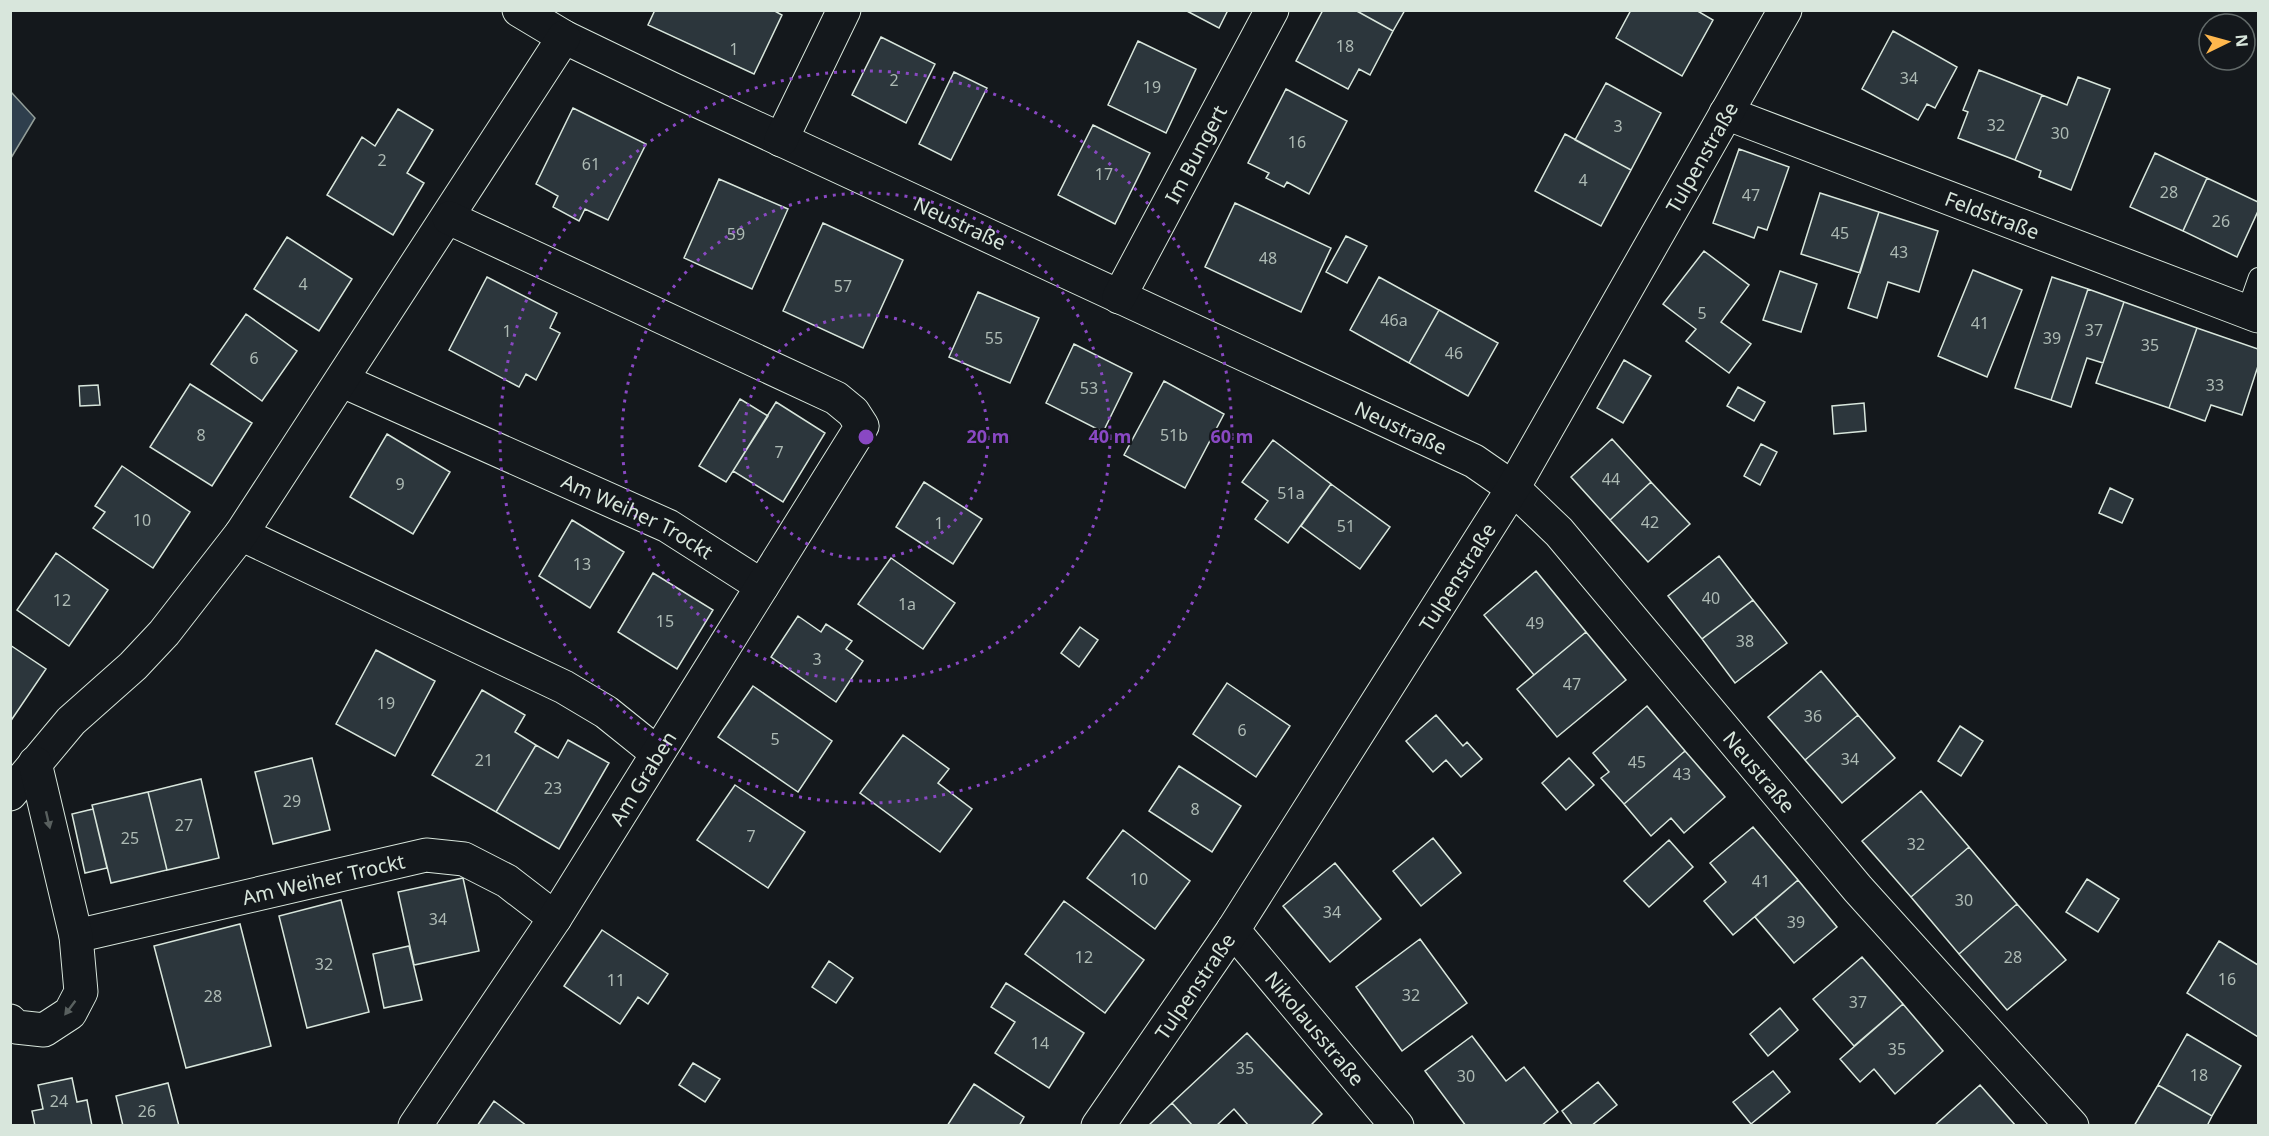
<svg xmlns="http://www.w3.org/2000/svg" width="2269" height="1136" viewBox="0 0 2269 1136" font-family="'Noto Sans',sans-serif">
<rect width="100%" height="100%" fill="#14181c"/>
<!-- water -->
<path fill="#2f3f4d" stroke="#939e99" stroke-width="1.5" d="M 11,92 L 35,118 L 11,158 Z"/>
<!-- building -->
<path fill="#2c363c" stroke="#d8e6dc" stroke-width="1.5" d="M 655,10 L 773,10 L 782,15 L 754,74 L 648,25 Z
M 1185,10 L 1228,10 L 1219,28 Z
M 1323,10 L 1355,10 L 1393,31 L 1370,75 L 1359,69 L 1348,89 L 1296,61 Z
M 1355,10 L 1405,10 L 1393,31 Z
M 1631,10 L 1696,10 L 1713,20 L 1682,76 L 1616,38 Z
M 1893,31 L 1957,67 L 1935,108 L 1927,104 L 1918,120 L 1862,89 Z
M 881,37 L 935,64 L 906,123 L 852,95 Z
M 1138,41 L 1196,69 L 1166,133 L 1108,105 Z
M 1979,70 L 2042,95 L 2015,160 L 1958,138 L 1968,112 L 1963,110 Z
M 954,72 L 987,88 L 951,160 L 919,144 Z
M 2078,77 L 2110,89 L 2071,190 L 2039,177 L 2041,171 L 2015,160 L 2042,95 L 2067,105 Z
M 1606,83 L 1661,113 L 1631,170 L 1575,140 Z
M 1286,89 L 1347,121 L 1309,194 L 1287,182 L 1284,187 L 1266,178 L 1269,173 L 1248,163 Z
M 573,108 L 646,144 L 608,220 L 585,209 L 579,221 L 553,207 L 558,196 L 536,184 Z
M 398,109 L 433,130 L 407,173 L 424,183 L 393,235 L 327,195 L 362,137 L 375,146 Z
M 1093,125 L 1150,153 L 1115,224 L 1058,195 Z
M 1565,134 L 1631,170 L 1601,226 L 1535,191 Z
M 1739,149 L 1789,167 L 1767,230 L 1758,227 L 1754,238 L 1713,223 Z
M 2155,153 L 2207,178 L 2183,231 L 2130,207 Z
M 2207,178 L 2258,202 L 2258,211 L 2237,257 L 2183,231 Z
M 719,179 L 788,209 L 752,289 L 684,258 Z
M 1820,193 L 1879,212 L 1860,273 L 1801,254 Z
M 1235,203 L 1331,248 L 1301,312 L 1205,267 Z
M 1879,212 L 1938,231 L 1919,292 L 1888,282 L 1877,318 L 1848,308 Z
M 823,223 L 903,260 L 863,348 L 783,311 Z
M 1346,236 L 1367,246 L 1347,283 L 1326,272 Z
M 287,237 L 352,279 L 319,331 L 254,289 Z
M 1704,251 L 1749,285 L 1721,322 L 1751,344 L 1729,373 L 1686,341 L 1696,329 L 1663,304 Z
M 1973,270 L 2022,290 L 1987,377 L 1938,356 Z
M 1780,271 L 1817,284 L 1801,332 L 1763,320 Z
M 487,277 L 557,313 L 550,328 L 560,333 L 536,380 L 526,374 L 519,387 L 449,350 Z
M 1379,277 L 1439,310 L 1409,363 L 1350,330 Z
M 2052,277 L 2088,289 L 2051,400 L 2015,388 Z
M 2088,289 L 2124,302 L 2103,363 L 2087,358 L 2071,407 L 2051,400 Z
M 978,292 L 1039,318 L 1010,383 L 949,357 Z
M 2124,302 L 2197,328 L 2169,408 L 2096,383 Z
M 1439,310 L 1498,343 L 1468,396 L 1409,363 Z
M 246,314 L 297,351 L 262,401 L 211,364 Z
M 2197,328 L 2258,349 L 2258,366 L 2242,415 L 2211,405 L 2205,421 L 2169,408 Z
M 1074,344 L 1132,373 L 1103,432 L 1046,403 Z
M 1624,360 L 1651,376 L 1623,423 L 1597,408 Z
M 1164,381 L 1224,414 L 1185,488 L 1124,455 Z
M 190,384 L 252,423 L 212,486 L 150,447 Z
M 98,385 L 100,405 L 80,406 L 79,386 Z
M 1738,387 L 1765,402 L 1754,421 L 1727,406 Z
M 740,399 L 768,416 L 726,482 L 699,466 Z
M 776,402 L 825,433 L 783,502 L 733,471 Z
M 1864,403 L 1866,431 L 1834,434 L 1832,406 Z
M 387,434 L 450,472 L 413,534 L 350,497 Z
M 1612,439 L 1651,482 L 1610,520 L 1571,477 Z
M 1273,440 L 1331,484 L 1288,543 L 1255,519 L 1268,501 L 1242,482 Z
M 1761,444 L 1777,452 L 1760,485 L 1744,476 Z
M 122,466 L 190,512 L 153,568 L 93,528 L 105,512 L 95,506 Z
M 924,482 L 982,519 L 953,564 L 896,527 Z
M 1651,482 L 1690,524 L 1648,562 L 1610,520 Z
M 1331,484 L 1390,527 L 1360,569 L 1301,526 Z
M 2110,488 L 2133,499 L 2122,523 L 2099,513 Z
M 572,520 L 624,552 L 590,608 L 539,576 Z
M 56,553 L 108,590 L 69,646 L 17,610 Z
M 1719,556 L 1753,600 L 1702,639 L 1668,596 Z
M 891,558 L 955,603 L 923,649 L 858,604 Z
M 1536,571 L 1586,632 L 1534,675 L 1484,615 Z
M 653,573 L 713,610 L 677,669 L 618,632 Z
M 1753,600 L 1787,643 L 1735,683 L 1702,639 Z
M 798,616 L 821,632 L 826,624 L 852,641 L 846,649 L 863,661 L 836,702 L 771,657 Z
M 1080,627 L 1098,640 L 1079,667 L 1061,653 Z
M 1586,632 L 1626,680 L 1557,737 L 1517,689 Z
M 10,645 L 46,669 L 10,722 Z
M 376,650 L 435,681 L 395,756 L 336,724 Z
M 1821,671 L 1858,715 L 1805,760 L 1768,717 Z
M 1227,683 L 1290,726 L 1256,777 L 1193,734 Z
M 753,686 L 832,741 L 798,792 L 718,737 Z
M 482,690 L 525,715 L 515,732 L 536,745 L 496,812 L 432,775 Z
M 1647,706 L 1685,751 L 1624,804 L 1601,778 L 1609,772 L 1593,753 Z
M 1436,715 L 1463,746 L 1467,742 L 1482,759 L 1461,777 L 1446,760 L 1433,772 L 1406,741 Z
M 1858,715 L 1895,758 L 1842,803 L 1805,760 Z
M 1960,726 L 1983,741 L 1961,776 L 1938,761 Z
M 903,735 L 949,769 L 938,783 L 972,809 L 940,852 L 860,793 Z
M 568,740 L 609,763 L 559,849 L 496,812 L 536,745 L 558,758 Z
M 1685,751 L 1725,797 L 1684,833 L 1671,818 L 1651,836 L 1624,804 Z
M 312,758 L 330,830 L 273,844 L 255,772 Z
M 1569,758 L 1594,785 L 1566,810 L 1542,783 Z
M 1179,766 L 1241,806 L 1212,852 L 1149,811 Z
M 201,779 L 219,858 L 167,870 L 148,792 Z
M 735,785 L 805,832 L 768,888 L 697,840 Z
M 1921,791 L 1969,847 L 1911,897 L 1862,841 Z
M 148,792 L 167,870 L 111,883 L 92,805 Z
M 93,809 L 107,868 L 85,873 L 72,814 Z
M 1753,827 L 1798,880 L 1733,935 L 1704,901 L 1726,882 L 1710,863 Z
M 1123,830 L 1190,881 L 1155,929 L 1087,878 Z
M 1433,838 L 1461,873 L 1421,906 L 1393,871 Z
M 1669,840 L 1693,867 L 1649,907 L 1624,881 Z
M 1969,847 L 2017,904 L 1959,954 L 1911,897 Z
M 1335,863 L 1381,919 L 1330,962 L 1283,906 Z
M 463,878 L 479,951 L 414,965 L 398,892 Z
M 2087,879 L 2119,899 L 2098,932 L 2066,912 Z
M 1798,880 L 1837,927 L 1794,963 L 1755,917 Z
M 341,900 L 369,1012 L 307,1028 L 279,916 Z
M 1064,901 L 1144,960 L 1105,1013 L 1025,954 Z
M 2017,904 L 2066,960 L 2007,1010 L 1959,954 Z
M 240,924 L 271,1046 L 186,1068 L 154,946 Z
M 602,930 L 668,974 L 648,1004 L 638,997 L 620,1024 L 564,986 Z
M 1420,939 L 1467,1003 L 1402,1051 L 1356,987 Z
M 2219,941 L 2258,965 L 2258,1037 L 2187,993 Z
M 409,946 L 422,1000 L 384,1008 L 373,954 Z
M 1862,957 L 1903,1004 L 1854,1046 L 1813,999 Z
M 829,961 L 853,978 L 836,1003 L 812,987 Z
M 1006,983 L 1084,1033 L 1049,1088 L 995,1053 L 1015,1022 L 991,1007 Z
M 1903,1004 L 1943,1051 L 1895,1094 L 1874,1069 L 1860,1082 L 1840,1059 Z
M 1780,1008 L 1798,1030 L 1768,1056 L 1750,1034 Z
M 1247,1033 L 1322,1114 L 1310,1126 L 1249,1126 L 1234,1109 L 1216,1126 L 1193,1126 L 1172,1103 Z
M 2187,1034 L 2241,1066 L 2212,1116 L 2158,1085 Z
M 1472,1036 L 1506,1081 L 1524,1067 L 1558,1112 L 1541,1126 L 1466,1126 L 1425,1071 Z
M 693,1063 L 720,1079 L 705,1102 L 679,1085 Z
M 1773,1071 L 1790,1092 L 1751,1124 L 1733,1102 Z
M 72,1078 L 77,1102 L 87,1100 L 92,1126 L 35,1126 L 32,1111 L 43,1109 L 38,1085 Z
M 1598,1082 L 1617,1105 L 1591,1126 L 1573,1126 L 1562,1111 Z
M 168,1083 L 179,1126 L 123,1126 L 116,1096 Z
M 974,1084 L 1024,1117 L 1019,1126 L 947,1126 Z
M 1980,1085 L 2016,1126 L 1934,1126 Z
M 2158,1085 L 2212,1116 L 2207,1126 L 2134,1126 Z
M 494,1101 L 527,1126 L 477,1126 Z
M 1172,1103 L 1193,1126 L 1149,1126 L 1149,1125 Z"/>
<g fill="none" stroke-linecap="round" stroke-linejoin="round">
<!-- service casing -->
<g stroke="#d8e6dc" stroke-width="20">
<path id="service" d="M 2246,311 L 2258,277"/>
</g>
<!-- minor casing -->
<g stroke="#d8e6dc" stroke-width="35">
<g id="minor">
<path id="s1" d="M 519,10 L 564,37 L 672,89 L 1474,461 L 1513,488 L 1559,532 L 1858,889 L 2072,1126"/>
<path id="s2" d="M 1726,113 L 2258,316"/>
<path d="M 781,140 L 844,10"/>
<path id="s3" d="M 1119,297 L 1272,10"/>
<path id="s4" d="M 343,381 L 668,526 L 762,586"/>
<path d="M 241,534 L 564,687 L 606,712 L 657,753"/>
<path d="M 10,794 L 71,721 L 133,666 L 164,633 L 241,534 L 564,37"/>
<path id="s5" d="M 1233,930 L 1397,1126"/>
<path id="s6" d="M 76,936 L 426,855 L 464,859 L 507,881 L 555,918"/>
<path d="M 10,1021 L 16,1027 L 44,1030 L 70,1013 L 81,992 L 76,936 L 35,763"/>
<path id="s7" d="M 415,1126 L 555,918 L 862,426 L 853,412 L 836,398 L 449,218"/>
<path id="s8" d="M 1098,1126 L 1233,930 L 1513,488 L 1785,10"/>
</g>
</g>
<!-- service -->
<use href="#service" stroke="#14181c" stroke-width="18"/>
<!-- minor -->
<use href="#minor" stroke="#14181c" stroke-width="33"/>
</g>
<!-- one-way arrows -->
<defs><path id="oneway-solid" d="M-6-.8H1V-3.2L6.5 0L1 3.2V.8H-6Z" transform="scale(1.5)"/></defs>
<g fill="#59605f">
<use href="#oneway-solid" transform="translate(48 820) rotate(77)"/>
<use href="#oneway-solid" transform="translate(70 1008) rotate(127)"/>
</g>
<!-- distance rings -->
<g fill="none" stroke="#8948c3" stroke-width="3" stroke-dasharray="3 6">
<circle cx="866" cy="437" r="122"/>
<circle cx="866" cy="437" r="244"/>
<circle cx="866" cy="437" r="366"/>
</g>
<g text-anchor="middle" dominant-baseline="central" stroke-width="4.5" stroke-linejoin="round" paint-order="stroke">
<!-- number labels -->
<g font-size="16" fill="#adbab4">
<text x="1345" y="46">18</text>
<text x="734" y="49">1</text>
<text x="1909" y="78">34</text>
<text x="894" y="80">2</text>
<text x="1152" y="87">19</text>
<text x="1996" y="125">32</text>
<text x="1618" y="126">3</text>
<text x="2060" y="133">30</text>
<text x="1297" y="142">16</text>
<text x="382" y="160">2</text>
<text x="591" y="164">61</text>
<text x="1104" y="174">17</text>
<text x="1583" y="180">4</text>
<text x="2169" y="192">28</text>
<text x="1751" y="195">47</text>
<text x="2221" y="221">26</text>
<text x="1840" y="233">45</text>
<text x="736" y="234">59</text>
<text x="1899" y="252">43</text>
<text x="1268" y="258">48</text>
<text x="303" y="284">4</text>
<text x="843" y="286">57</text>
<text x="1702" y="313">5</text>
<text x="1394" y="320">46a</text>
<text x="1980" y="323">41</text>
<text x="2094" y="330">37</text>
<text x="507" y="331">1</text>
<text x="994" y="338">55</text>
<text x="2052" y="338">39</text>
<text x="2150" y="345">35</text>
<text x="1454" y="353">46</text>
<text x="254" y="358">6</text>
<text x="2215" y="385">33</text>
<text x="1089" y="388">53</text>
<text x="201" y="435">8</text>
<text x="1174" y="435">51b</text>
<text x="779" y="452">7</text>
<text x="1611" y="479">44</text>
<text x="400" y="484">9</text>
<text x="1291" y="493">51a</text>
<text x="142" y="520">10</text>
<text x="1650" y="522">42</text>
<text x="939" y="523">1</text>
<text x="1346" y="526">51</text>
<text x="582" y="564">13</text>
<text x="1711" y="598">40</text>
<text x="62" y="600">12</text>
<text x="907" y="604">1a</text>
<text x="665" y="621">15</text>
<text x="1535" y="623">49</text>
<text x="1745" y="641">38</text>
<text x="817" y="659">3</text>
<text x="1572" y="684">47</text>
<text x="386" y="703">19</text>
<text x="1813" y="716">36</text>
<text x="1242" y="730">6</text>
<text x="775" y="739">5</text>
<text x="1850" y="759">34</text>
<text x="484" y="760">21</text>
<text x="1637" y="762">45</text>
<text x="1682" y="774">43</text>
<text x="553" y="788">23</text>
<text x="292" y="801">29</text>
<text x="1195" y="809">8</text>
<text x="184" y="825">27</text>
<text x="751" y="836">7</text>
<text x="130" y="838">25</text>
<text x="1916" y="844">32</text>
<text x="1139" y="879">10</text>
<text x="1761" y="881">41</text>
<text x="1964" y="900">30</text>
<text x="1332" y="912">34</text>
<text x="438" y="919">34</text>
<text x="1796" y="922">39</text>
<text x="1084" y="957">12</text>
<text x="2013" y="957">28</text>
<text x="324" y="964">32</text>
<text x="2227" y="979">16</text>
<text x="616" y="980">11</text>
<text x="1411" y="995">32</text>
<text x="213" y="996">28</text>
<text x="1858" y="1002">37</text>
<text x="1040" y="1043">14</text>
<text x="1897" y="1049">35</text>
<text x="1245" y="1068">35</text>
<text x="2199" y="1075">18</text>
<text x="1466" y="1076">30</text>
<text x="59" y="1101">24</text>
<text x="147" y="1111">26</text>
</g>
<!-- street labels -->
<g font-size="20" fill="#d8e6dc" stroke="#14181c">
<text stroke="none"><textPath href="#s3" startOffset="162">Im Bungert</textPath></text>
<text stroke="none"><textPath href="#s8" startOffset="1142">Tulpenstraße</textPath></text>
<text stroke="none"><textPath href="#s2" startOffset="285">Feldstraße</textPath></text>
<text stroke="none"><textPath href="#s1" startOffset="490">Neustraße</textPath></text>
<text stroke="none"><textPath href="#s1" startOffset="976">Neustraße</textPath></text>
<text stroke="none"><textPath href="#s4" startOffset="324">Am Weiher Trockt</textPath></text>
<text stroke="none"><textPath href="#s8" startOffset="656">Tulpenstraße</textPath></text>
<text stroke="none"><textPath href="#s1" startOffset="1480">Neustraße</textPath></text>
<text stroke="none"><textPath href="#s7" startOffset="416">Am Graben</textPath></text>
<text stroke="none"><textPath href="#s6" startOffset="254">Am Weiher Trockt</textPath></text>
<text stroke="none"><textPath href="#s8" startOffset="170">Tulpenstraße</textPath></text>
<text stroke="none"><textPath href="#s5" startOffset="128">Nikolausstraße</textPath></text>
</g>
</g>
<circle cx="866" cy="437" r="9" fill="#8948c3" stroke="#14181c" stroke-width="3"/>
<g font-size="18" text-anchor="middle" font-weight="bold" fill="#8948c3" stroke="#14181c" stroke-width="4.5" stroke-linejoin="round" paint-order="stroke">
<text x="988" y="443">20 m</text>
<text x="1110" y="443">40 m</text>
<text x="1232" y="443">60 m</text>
</g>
<!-- border -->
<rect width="2269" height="1136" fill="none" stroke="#d8e6dc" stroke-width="24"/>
<!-- north arrow -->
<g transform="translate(2227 42) rotate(85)"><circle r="28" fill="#14181c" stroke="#626a69" stroke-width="1.5"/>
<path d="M0-4.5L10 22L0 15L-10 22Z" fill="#ffb74d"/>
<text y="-9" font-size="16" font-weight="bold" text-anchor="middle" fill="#d8e6dc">N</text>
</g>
</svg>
